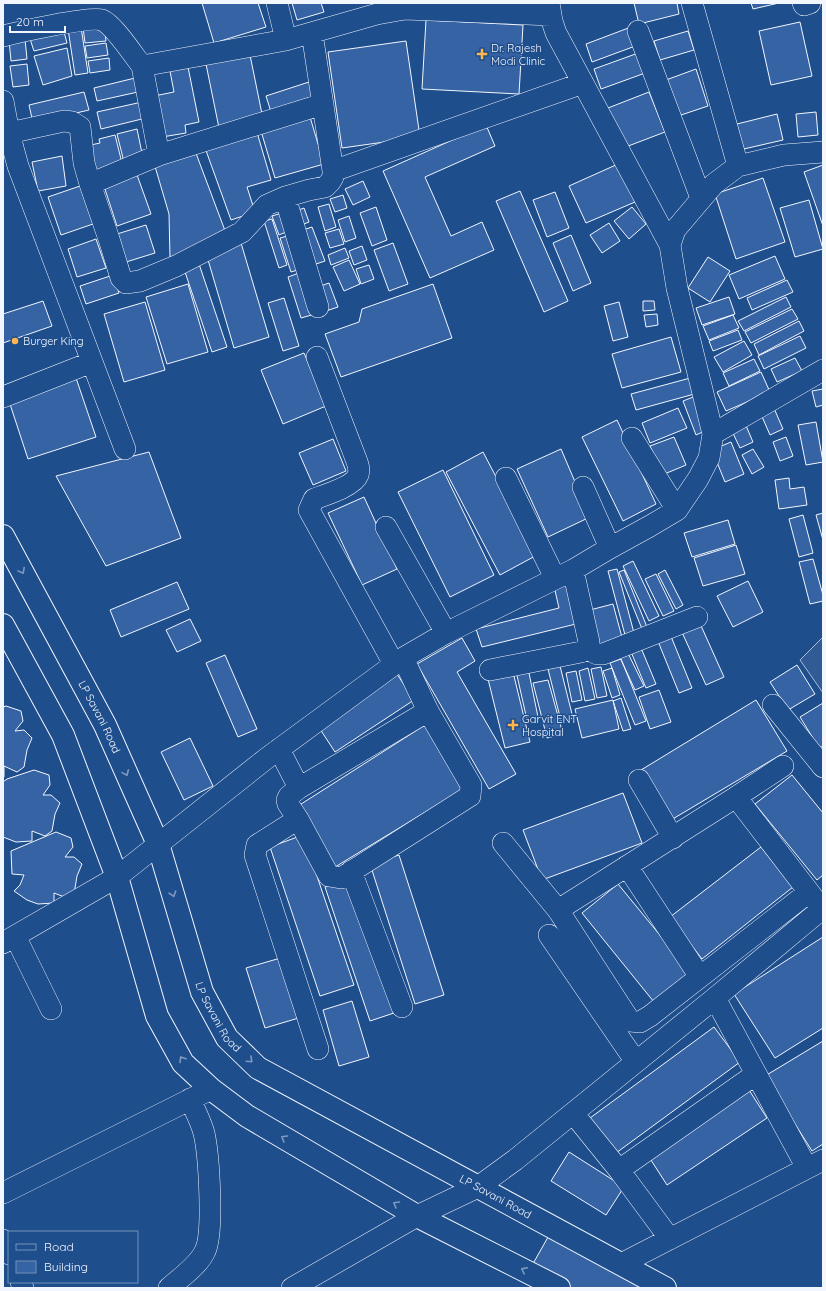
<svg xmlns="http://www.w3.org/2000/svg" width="826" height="1291" viewBox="0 0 826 1291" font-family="Quicksand,sans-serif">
<rect width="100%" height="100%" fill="#1f4e8c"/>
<!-- built -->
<path fill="#305b95" stroke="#a8bbd7" d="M 823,637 L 823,693 L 800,660 Z"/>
<!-- building -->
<path fill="#3563a3" stroke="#f2f6ff" d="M 202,3 L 258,3 L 266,27 L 214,43 Z
M 292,3 L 321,3 L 324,12 L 297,20 Z
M 634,3 L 677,3 L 679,14 L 639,24 Z
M 751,3 L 779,3 L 753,9 Z
M 426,20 L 523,25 L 519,94 L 422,89 Z
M 800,22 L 812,76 L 771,85 L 759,31 Z
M 104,24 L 106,41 L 85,43 L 83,27 Z
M 81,27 L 88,73 L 75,75 L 68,29 Z
M 631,27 L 638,45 L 592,62 L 586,44 Z
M 63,28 L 67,43 L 34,51 L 29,36 Z
M 688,31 L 694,50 L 660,60 L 654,41 Z
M 25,39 L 27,59 L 11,61 L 9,40 Z
M 406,41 L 420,137 L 342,148 L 328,52 Z
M 106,43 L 108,55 L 87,58 L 85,46 Z
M 67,48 L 72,76 L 43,85 L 34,56 Z
M 641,52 L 648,72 L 601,89 L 594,69 Z
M 250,55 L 263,119 L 219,128 L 206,64 Z
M 109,58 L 110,70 L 90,73 L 88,61 Z
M 187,62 L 199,122 L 185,125 L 186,133 L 162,137 L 154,96 L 174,92 L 169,66 Z
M 27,64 L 29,85 L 13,87 L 10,66 Z
M 696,69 L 708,106 L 678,116 L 666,80 Z
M 135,78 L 138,92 L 97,101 L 94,88 Z
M 312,81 L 318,101 L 272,115 L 266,96 Z
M 84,92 L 89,110 L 33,123 L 29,105 Z
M 649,92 L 665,132 L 623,148 L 608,108 Z
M 142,102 L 146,118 L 101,129 L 97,112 Z
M 816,112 L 818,135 L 798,137 L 796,114 Z
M 777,114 L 783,140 L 735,151 L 729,126 Z
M 310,117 L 324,164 L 275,178 L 261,131 Z
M 486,125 L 495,146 L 425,177 L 451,236 L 482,222 L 494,250 L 430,278 L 383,171 Z
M 137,129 L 143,158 L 124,162 L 117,134 Z
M 256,129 L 271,180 L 247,187 L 255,212 L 231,220 L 204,145 Z
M 115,135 L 123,167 L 93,174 L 86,146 L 100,143 L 99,139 Z
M 194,148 L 227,236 L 170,258 L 169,214 L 154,163 Z
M 62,156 L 66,186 L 38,191 L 32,162 Z
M 618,164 L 635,202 L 586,223 L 569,186 Z
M 823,165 L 823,226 L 804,172 Z
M 136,172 L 151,214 L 117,226 L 103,183 Z
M 763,178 L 785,242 L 736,259 L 715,194 Z
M 363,181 L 370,197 L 353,205 L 345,189 Z
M 80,186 L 93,224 L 61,235 L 48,197 Z
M 520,191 L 568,301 L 544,312 L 496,201 Z
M 555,192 L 569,228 L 547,237 L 533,200 Z
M 343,195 L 347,208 L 335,212 L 330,199 Z
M 809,200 L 823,249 L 795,257 L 780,208 Z
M 329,204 L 336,227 L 325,231 L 318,207 Z
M 376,207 L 387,240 L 372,246 L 360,213 Z
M 632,207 L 646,224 L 629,239 L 614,221 Z
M 304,208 L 309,222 L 299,226 L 293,212 Z
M 282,213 L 288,231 L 279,235 L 272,216 Z
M 349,216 L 356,238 L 345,242 L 338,220 Z
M 272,219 L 287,265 L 279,268 L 264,221 Z
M 609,223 L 620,241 L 602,253 L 590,235 Z
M 146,225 L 155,253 L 126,262 L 117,234 Z
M 312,227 L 325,261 L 313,265 L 300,231 Z
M 339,229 L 344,244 L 330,248 L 325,233 Z
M 291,235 L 301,269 L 291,272 L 280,238 Z
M 571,235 L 591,283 L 573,291 L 553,243 Z
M 96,239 L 106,268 L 77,277 L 68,249 Z
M 241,243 L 269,337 L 234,348 L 206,253 Z
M 393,243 L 408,284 L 389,291 L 374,250 Z
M 362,246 L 367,260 L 354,265 L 349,251 Z
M 345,248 L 349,258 L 331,265 L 328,255 Z
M 775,256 L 785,279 L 739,299 L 729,275 Z
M 708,257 L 730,271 L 710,302 L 688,288 Z
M 349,260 L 360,284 L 344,291 L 333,267 Z
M 198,261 L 227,347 L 212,352 L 183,266 Z
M 369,265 L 374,279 L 361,284 L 356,269 Z
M 302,272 L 315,314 L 301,318 L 288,277 Z
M 113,275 L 119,293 L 86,304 L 80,286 Z
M 787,280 L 793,292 L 752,310 L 747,298 Z
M 329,283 L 338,307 L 326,311 L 318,287 Z
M 188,284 L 208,352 L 167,364 L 146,297 Z
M 433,284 L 452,338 L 341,377 L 325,334 L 359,322 L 362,309 Z
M 729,297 L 735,314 L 702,325 L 696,308 Z
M 786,297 L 791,307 L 744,331 L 738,321 Z
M 284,298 L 299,346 L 283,351 L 268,303 Z
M 43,301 L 52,326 L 3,343 L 3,314 Z
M 643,301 L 654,301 L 655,310 L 643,311 Z
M 145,302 L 165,370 L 124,382 L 104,314 Z
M 619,302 L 628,337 L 613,341 L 604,306 Z
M 792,309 L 798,319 L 751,343 L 745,332 Z
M 657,314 L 658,325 L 646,327 L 644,315 Z
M 733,315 L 739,328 L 709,340 L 703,326 Z
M 799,321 L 804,331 L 759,355 L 754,344 Z
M 738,330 L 742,340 L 713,351 L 709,341 Z
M 800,336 L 806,348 L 764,369 L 758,356 Z
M 671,337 L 681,372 L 622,388 L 612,354 Z
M 744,341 L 752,355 L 723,372 L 714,357 Z
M 304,353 L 326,406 L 283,424 L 261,370 Z
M 795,358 L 802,371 L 777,382 L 771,369 Z
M 754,359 L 760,371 L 729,386 L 723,373 Z
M 761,372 L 770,392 L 726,411 L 717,392 Z
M 75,375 L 96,437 L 28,459 L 8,398 Z
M 694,377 L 698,393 L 636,410 L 631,394 Z
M 823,389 L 823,405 L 816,407 L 812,391 Z
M 696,396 L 709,429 L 696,435 L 683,401 Z
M 773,406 L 783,429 L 770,435 L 760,412 Z
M 678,408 L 687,428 L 650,443 L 642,423 Z
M 617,420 L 656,504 L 623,521 L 582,437 Z
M 744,421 L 753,442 L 740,448 L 730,427 Z
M 816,422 L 823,462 L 806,465 L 798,425 Z
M 674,437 L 686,465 L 662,475 L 650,446 Z
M 786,437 L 793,456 L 780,461 L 773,442 Z
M 333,439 L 346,471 L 313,485 L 299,453 Z
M 731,442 L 744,474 L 725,482 L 712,450 Z
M 561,449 L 590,517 L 548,537 L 517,469 Z
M 753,449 L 764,467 L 752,474 L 742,455 Z
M 149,452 L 181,538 L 106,566 L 56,476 Z
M 483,452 L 537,555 L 500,575 L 446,472 Z
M 443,470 L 494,575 L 450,597 L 398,492 Z
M 789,478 L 790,489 L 804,487 L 807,505 L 779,509 L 775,480 Z
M 364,497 L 397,569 L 362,585 L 328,513 Z
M 823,513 L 823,540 L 816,515 Z
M 803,515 L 813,553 L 799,557 L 789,519 Z
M 728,520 L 735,544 L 692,557 L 684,533 Z
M 736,545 L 745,574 L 703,586 L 694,558 Z
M 813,559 L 823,595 L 823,601 L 810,604 L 799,562 Z
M 633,561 L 659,616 L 649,621 L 623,566 Z
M 617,569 L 634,633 L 625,635 L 608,571 Z
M 624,570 L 647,627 L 642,629 L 619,572 Z
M 665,570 L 683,605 L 676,609 L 658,574 Z
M 656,574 L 674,611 L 663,616 L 645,579 Z
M 748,581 L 763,612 L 733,627 L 717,596 Z
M 177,582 L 189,609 L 121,637 L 110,610 Z
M 569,582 L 580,623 L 482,647 L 476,629 L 559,608 L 554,586 Z
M 613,604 L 623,641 L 600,647 L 590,610 Z
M 190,619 L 201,641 L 177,652 L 166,630 Z
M 698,619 L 724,677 L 706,685 L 680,628 Z
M 668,629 L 692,688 L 679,693 L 655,634 Z
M 462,638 L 475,661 L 457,672 L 516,774 L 489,789 L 417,664 Z
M 639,643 L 656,684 L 646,688 L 629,647 Z
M 625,647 L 644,686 L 635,690 L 617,651 Z
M 225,655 L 257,729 L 238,737 L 206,663 Z
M 621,659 L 646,721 L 635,725 L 610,663 Z
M 797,665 L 815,694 L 788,710 L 770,682 Z
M 560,666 L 573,718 L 561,721 L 548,669 Z
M 601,667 L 607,696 L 597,698 L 591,669 Z
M 528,668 L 538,717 L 527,720 L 516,671 Z
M 588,668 L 595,699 L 585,701 L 579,671 Z
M 612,668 L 620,695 L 612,698 L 603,671 Z
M 576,671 L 582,700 L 572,702 L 566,673 Z
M 513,672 L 530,742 L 505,748 L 488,679 Z
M 397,674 L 414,700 L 335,752 L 318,726 Z
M 548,680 L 563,734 L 547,738 L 533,683 Z
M 659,690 L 671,722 L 650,729 L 639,697 Z
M 621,698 L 631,729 L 623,731 L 613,701 Z
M 613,700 L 619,729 L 582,738 L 575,709 Z
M 756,700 L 787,751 L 671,820 L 641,770 Z
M 823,703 L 823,746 L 819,748 L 800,717 Z
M 6,706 L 21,711 L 23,721 L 15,731 L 24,730 L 32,738 L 27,750 L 24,767 L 17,772 L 4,766 L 4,777 L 3,777 L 3,707 Z
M 425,725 L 465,788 L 335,867 L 298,806 Z
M 190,738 L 213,786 L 184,800 L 161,752 Z
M 34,770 L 49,775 L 50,785 L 43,795 L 51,795 L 60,803 L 55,814 L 52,831 L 45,836 L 32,831 L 32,841 L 16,842 L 3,837 L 3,782 L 7,779 Z
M 792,775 L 823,813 L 823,875 L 817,880 L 755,804 Z
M 623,793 L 642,843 L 542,880 L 523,830 Z
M 56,832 L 71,838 L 73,847 L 65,857 L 74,857 L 82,864 L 77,876 L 74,894 L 67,898 L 54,893 L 54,903 L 38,904 L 27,900 L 14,891 L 20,885 L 24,875 L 12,874 L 11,851 Z
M 303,835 L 354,985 L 320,996 L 270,847 Z
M 761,847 L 793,887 L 702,959 L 670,917 Z
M 399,855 L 444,995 L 415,1004 L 370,864 Z
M 352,878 L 397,1012 L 370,1021 L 325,887 Z
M 618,884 L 691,973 L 654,1002 L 582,913 Z
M 823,937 L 823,1028 L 775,1058 L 734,994 Z
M 284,957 L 302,1017 L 265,1028 L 246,968 Z
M 352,1001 L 369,1057 L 339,1066 L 323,1010 Z
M 714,1027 L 740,1062 L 616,1153 L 590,1118 Z
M 823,1041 L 823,1144 L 812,1151 L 765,1076 Z
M 749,1090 L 767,1118 L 667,1185 L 649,1157 Z
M 569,1152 L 624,1187 L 606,1215 L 551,1181 Z
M 552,1230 L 659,1288 L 565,1288 L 530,1269 Z"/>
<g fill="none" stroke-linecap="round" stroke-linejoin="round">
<!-- minor casing -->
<g stroke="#f2f6ff" stroke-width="22">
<path id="minor" d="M 277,3 L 286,40
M 549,3 L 552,21 L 556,33 L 670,245
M 692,3 L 738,166
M 803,3 L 804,5 L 810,3
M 638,31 L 701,198
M 3,36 C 19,32 90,16 102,20 C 114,25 134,56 142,66
M 3,101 L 9,133 L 18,166 L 125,449
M 9,133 L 64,121 L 72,122 L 80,127 L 84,163 L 90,184 L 109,239 L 121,278 L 126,283 L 140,281 L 176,266 L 242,232 L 267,205 L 285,197 L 309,190 L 325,187 L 330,182 L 333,177 L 333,171 L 312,33
M 159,155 L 142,66 L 286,40 L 377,14 L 405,9 L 551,15
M 333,171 L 583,83
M 90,184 L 159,155 L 323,104
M 285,197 L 318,307
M 317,357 L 356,459 C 358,464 360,469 358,475 C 354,486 325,495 314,499 L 309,510 L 394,664
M 3,397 L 92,362
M 713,434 L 823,370
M 632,438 L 677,510
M 506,478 L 555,578
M 583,487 L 610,548
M 386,527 L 446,633
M 588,649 L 597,654 L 603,654 L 697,617
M 403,658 L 428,711 L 471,785 L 470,796 L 341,878 L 329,876 L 298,819 L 288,804 L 287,800 L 289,796 L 299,788 L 428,711
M 490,670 L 581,652 L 588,649 L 589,642 L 573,570
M 773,705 L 823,767
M 279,749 L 299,788
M 639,780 L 673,838
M 736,797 L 783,766
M 298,819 L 257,845 L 255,855 L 318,1049
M 503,843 L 558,910
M 627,866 L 700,977
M 351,871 L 402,1007
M 809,892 L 650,1016 L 640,1022 L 630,1021 L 558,910 L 736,797 L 822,909
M 549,935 L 636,1062
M 15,936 L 51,1009
M 3,943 L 117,877 L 267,758 L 403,658 L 446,633 L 573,570 L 610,548 L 650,526 L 677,510 L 698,479 L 709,458 L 713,434 L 677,288 L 670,245 L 675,230 L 714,184 L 738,166 L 784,155 L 823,152
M 715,998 L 807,1168
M 573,1113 L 619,1170 L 670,1239
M 619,1170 L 756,1074
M 3,1193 L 211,1089
M 3,1240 L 9,1254
M 621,1264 L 823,1160
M 21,1282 L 23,1288
M 169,1288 C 180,1278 199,1265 205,1251 C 214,1233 209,1155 204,1133 C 201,1122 195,1110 190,1099
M 292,1288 L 417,1216 L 478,1187 L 515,1160 L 715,998 L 823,908"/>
</g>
<!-- major casing -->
<g stroke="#f2f6ff" stroke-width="24">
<g id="major">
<path id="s1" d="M 3,536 L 105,725 L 158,844 L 202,992 L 227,1038 L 258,1068 L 665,1288"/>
<path d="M 3,625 L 63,735 L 117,877 L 157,1016 L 183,1063 L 211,1089 L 247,1116 L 417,1216 L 559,1288"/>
</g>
</g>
<!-- minor -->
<use href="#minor" stroke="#1f4e8c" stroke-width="21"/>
<!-- major -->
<use href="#major" stroke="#1f4e8c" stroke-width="22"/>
</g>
<!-- one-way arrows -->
<defs><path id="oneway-chevron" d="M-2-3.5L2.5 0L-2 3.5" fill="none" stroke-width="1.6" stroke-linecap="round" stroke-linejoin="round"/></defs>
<g stroke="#7e9ac0">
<use href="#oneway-chevron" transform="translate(22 571) rotate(62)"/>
<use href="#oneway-chevron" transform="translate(126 773) rotate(66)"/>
<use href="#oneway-chevron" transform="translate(173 894) rotate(73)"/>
<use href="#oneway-chevron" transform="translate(182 1059) rotate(-122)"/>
<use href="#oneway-chevron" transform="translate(250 1060) rotate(43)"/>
<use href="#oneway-chevron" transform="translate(284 1138) rotate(-149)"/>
<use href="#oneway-chevron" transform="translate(396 1204) rotate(-149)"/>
<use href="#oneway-chevron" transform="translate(524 1270) rotate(-153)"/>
</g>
<!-- markers -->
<g fill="#ffb74d" stroke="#1f4e8c" stroke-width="1.5">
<path d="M480 48h4v4h4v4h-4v4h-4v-4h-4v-4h4z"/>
<circle cx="15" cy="341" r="4"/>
<path d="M511 719h4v4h4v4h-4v4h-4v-4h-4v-4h4z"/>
</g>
<g text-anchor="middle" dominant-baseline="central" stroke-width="3" stroke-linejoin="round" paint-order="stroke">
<!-- poi labels -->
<g font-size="11" fill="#f2f6ff" stroke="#1f4e8c" text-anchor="start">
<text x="491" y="48">Dr. Rajesh<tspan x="491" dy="13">Modi Clinic</tspan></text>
<text x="23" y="341">Burger King</text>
<text x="522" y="719">Garvit ENT<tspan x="522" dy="13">Hospital</tspan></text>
</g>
<!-- street labels -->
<g font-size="11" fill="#f2f6ff" stroke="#1f4e8c">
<text stroke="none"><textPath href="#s1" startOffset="205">LP Savani Road</textPath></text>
<text stroke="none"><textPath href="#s1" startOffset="529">LP Savani Road</textPath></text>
<text stroke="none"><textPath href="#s1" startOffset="865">LP Savani Road</textPath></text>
</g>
</g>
<!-- border -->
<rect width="826" height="1291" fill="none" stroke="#f2f6ff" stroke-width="8"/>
<!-- legend -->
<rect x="8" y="1231" width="130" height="52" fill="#1f4e8c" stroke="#7391ba"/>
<rect x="16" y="1244" width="20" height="6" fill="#1f4e8c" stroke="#7391ba"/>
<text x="44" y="1251" font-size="12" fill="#f2f6ff">Road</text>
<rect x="16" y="1261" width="20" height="12" fill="#3563a3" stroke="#7391ba"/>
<text x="44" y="1271" font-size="12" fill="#f2f6ff">Building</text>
<!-- scale -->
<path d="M10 26v6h55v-6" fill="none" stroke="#f2f6ff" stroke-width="2"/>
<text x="16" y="26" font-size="12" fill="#f2f6ff" stroke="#1f4e8c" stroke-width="3" paint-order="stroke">20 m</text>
</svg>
